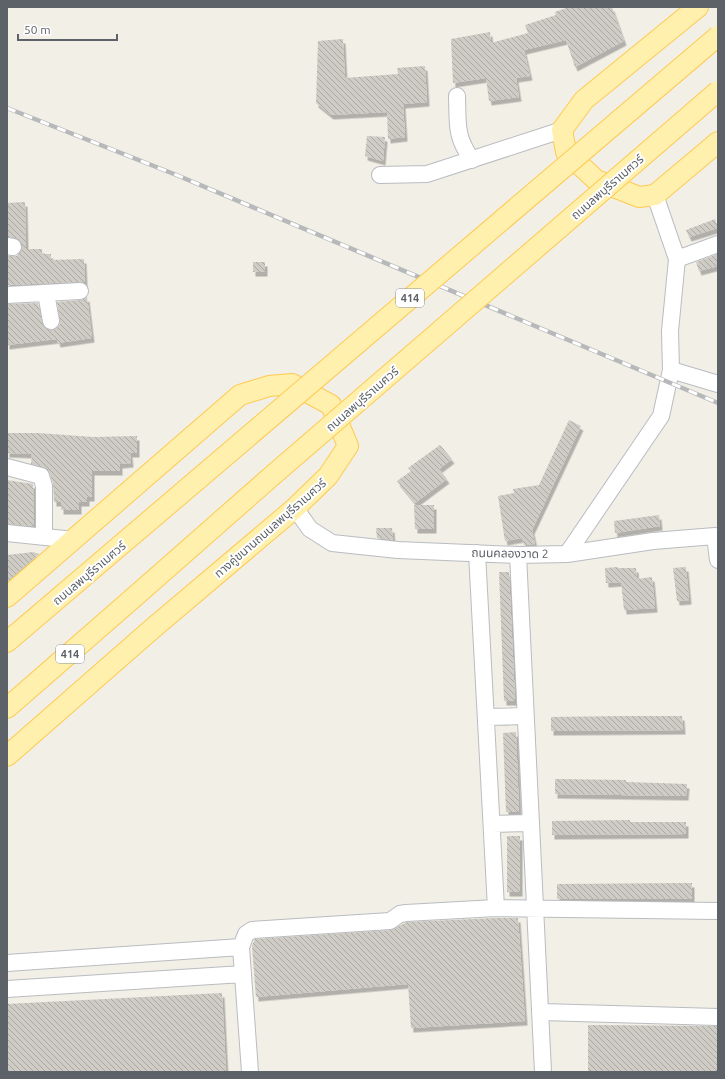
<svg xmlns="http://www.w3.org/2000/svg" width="725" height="1079" viewBox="0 0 725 1079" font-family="Ubuntu,'Noto Sans Thai',sans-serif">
<defs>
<pattern id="building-back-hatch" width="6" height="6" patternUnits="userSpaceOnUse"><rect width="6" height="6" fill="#cfcbc5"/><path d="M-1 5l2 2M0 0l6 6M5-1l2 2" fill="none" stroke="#aba8a4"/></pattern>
<filter id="shadow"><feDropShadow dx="2.5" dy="4.5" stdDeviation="0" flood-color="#0004"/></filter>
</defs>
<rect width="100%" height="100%" fill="#f1efe6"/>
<!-- building -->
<path fill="url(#building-back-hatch)" filter="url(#shadow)" d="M 569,7 L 612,7 L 624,41 L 575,67 L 566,40 L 524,50 L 530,76 L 516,78 L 519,97 L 489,101 L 486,78 L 453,83 L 451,39 L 490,32 L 491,43 L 528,33 L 525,25 L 556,15 L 555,12 Z
M 343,39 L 345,78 L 398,74 L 397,68 L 425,66 L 427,102 L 403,104 L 405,137 L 388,139 L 387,112 L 331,115 L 316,103 L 318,41 Z
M 367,136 L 385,137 L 383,161 L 365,156 Z
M 25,202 L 26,249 L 42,249 L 42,254 L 51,254 L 51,260 L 84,259 L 85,283 L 79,282 L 7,285 L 7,256 L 17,256 L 22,248 L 19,239 L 7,237 L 7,203 Z
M 715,219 L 718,228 L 689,237 L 686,230 Z
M 718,254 L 718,266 L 699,271 L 696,262 Z
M 253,262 L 265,262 L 265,272 L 253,272 Z
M 87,297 L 92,338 L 58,343 L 57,339 L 7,345 L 7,304 L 38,303 L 44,327 L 52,330 L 57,328 L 60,324 L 57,302 L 81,300 Z
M 569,420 L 581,426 L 532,530 L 535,544 L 524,545 L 522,538 L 505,541 L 498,496 L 514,493 L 513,489 L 539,485 Z
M 7,433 L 38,433 L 93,437 L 137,436 L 137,453 L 130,453 L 131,463 L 120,464 L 120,471 L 92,471 L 92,497 L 87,497 L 87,502 L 79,502 L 79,510 L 61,510 L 61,502 L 54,502 L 53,483 L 48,469 L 31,464 L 32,454 L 7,453 Z
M 440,445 L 452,459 L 439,469 L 447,479 L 415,503 L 397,481 L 411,471 L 408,468 Z
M 7,480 L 33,484 L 34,526 L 7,524 Z
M 414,505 L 434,505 L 434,529 L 415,529 Z
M 659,515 L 660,526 L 615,533 L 614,521 Z
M 376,528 L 392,528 L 393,540 L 377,538 Z
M 33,552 L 39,554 L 7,582 L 7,555 Z
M 618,567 L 618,568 L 636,568 L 637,579 L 652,577 L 655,608 L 624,610 L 621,582 L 606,583 L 605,568 Z
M 686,567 L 689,600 L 677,601 L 673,568 Z
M 499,572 L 509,572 L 515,701 L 504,701 Z
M 625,716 L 682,716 L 683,730 L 551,731 L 551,717 Z
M 516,732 L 519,812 L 506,812 L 503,733 Z
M 555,779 L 626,780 L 626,782 L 687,784 L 686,796 L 555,794 Z
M 630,820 L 630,822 L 686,822 L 686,834 L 552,835 L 552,821 Z
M 507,836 L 520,836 L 520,892 L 507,892 Z
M 692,883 L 692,899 L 557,899 L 557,884 Z
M 496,918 L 518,918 L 525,1021 L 411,1028 L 408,984 L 256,997 L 252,946 L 255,939 L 391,930 L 407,922 Z
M 222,993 L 226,1072 L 7,1072 L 7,1004 Z
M 588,1025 L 718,1026 L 717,1072 L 588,1071 Z"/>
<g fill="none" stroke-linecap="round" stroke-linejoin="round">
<!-- minor casing -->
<g stroke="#b9bcc1" stroke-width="18">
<path id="minor" d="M 457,96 C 458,124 455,136 472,160
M 380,175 L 427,174 L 562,130
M 7,246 L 13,247
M 677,259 L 718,244
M 46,293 L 51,321
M 7,295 L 80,291
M 671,370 L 718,384
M 7,467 L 41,476 L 44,486 L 44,535
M 295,508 L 310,529 L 332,543 L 398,550 L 518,555 L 567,554 L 653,541 L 715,536 L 718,560
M 7,533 L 74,540
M 477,553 L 496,908 L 718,911
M 567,554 L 661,416 L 671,370 L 670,331 L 677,259 L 655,195
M 518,555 L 543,1072
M 486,717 L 525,716
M 492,824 L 531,823
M 7,963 L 241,947
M 7,989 L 243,974
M 541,1012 L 718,1017
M 250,1072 L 241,947 L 246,934 L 252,930 L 390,921 L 400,914 L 406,913 L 496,908"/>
</g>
<!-- major casing -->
<g stroke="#ffca51" stroke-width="22">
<path id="major" d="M 698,7 L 584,100 L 562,130 L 566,152 L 596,180 L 639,197 L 655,195 L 718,142
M 7,597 L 240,395 L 269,386 L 292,384 L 331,405 L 348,446 L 328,476 L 295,508 L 152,629 L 7,756
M 7,642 L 102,561
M 7,708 L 132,599"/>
</g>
<!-- minor -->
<use href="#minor" stroke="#fff" stroke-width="16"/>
<!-- major -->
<use href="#major" stroke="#fff0ad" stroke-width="20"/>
<!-- rail casing -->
<g stroke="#b7b8b9" stroke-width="4.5">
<path id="rail" d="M 7,108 L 174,174 L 718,403"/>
</g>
<!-- rail -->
<use href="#rail" stroke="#fff" stroke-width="3" stroke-dasharray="9" stroke-linecap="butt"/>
<!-- major-bridge casing -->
<g stroke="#ffca51" stroke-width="22" stroke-linecap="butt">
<path id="major-bridge" d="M 102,561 L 718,36
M 132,599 L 273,475 L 718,91"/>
</g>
<!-- major-bridge -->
<use href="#major-bridge" stroke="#fff0ad" stroke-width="20"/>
</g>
<g text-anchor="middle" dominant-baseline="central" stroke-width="4" stroke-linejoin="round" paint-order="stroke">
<!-- shield labels -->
<g fill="#fff" stroke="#8e9195" stroke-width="1">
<rect x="396" y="289" width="28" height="18" rx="3"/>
<rect x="56" y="645" width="28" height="18" rx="3"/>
</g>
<g font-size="11" font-weight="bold" fill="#5d6268">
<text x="410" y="298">414</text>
<text x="70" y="654">414</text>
</g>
<!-- street labels -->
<g font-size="12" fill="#5d6268" stroke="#fff">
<text transform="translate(607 187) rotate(-41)">ถนนลพบุรีราเมศวร์</text>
<text transform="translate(362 399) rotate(-41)">ถนนลพบุรีราเมศวร์</text>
<text transform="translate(270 528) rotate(-41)">ทางคู่ขนานถนนลพบุรีราเมศวร์</text>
<text transform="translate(510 553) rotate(1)">ถนนคลองวาด 2</text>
<text transform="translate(89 573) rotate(-40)">ถนนลพบุรีราเมศวร์</text>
</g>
</g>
<!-- border -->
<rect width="725" height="1079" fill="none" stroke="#5d6268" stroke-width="16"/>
<!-- scale -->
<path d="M18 34v6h99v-6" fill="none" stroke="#5d6268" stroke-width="2"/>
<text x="24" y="34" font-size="12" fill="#5d6268" stroke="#ffffff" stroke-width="3" paint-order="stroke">50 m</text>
</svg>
